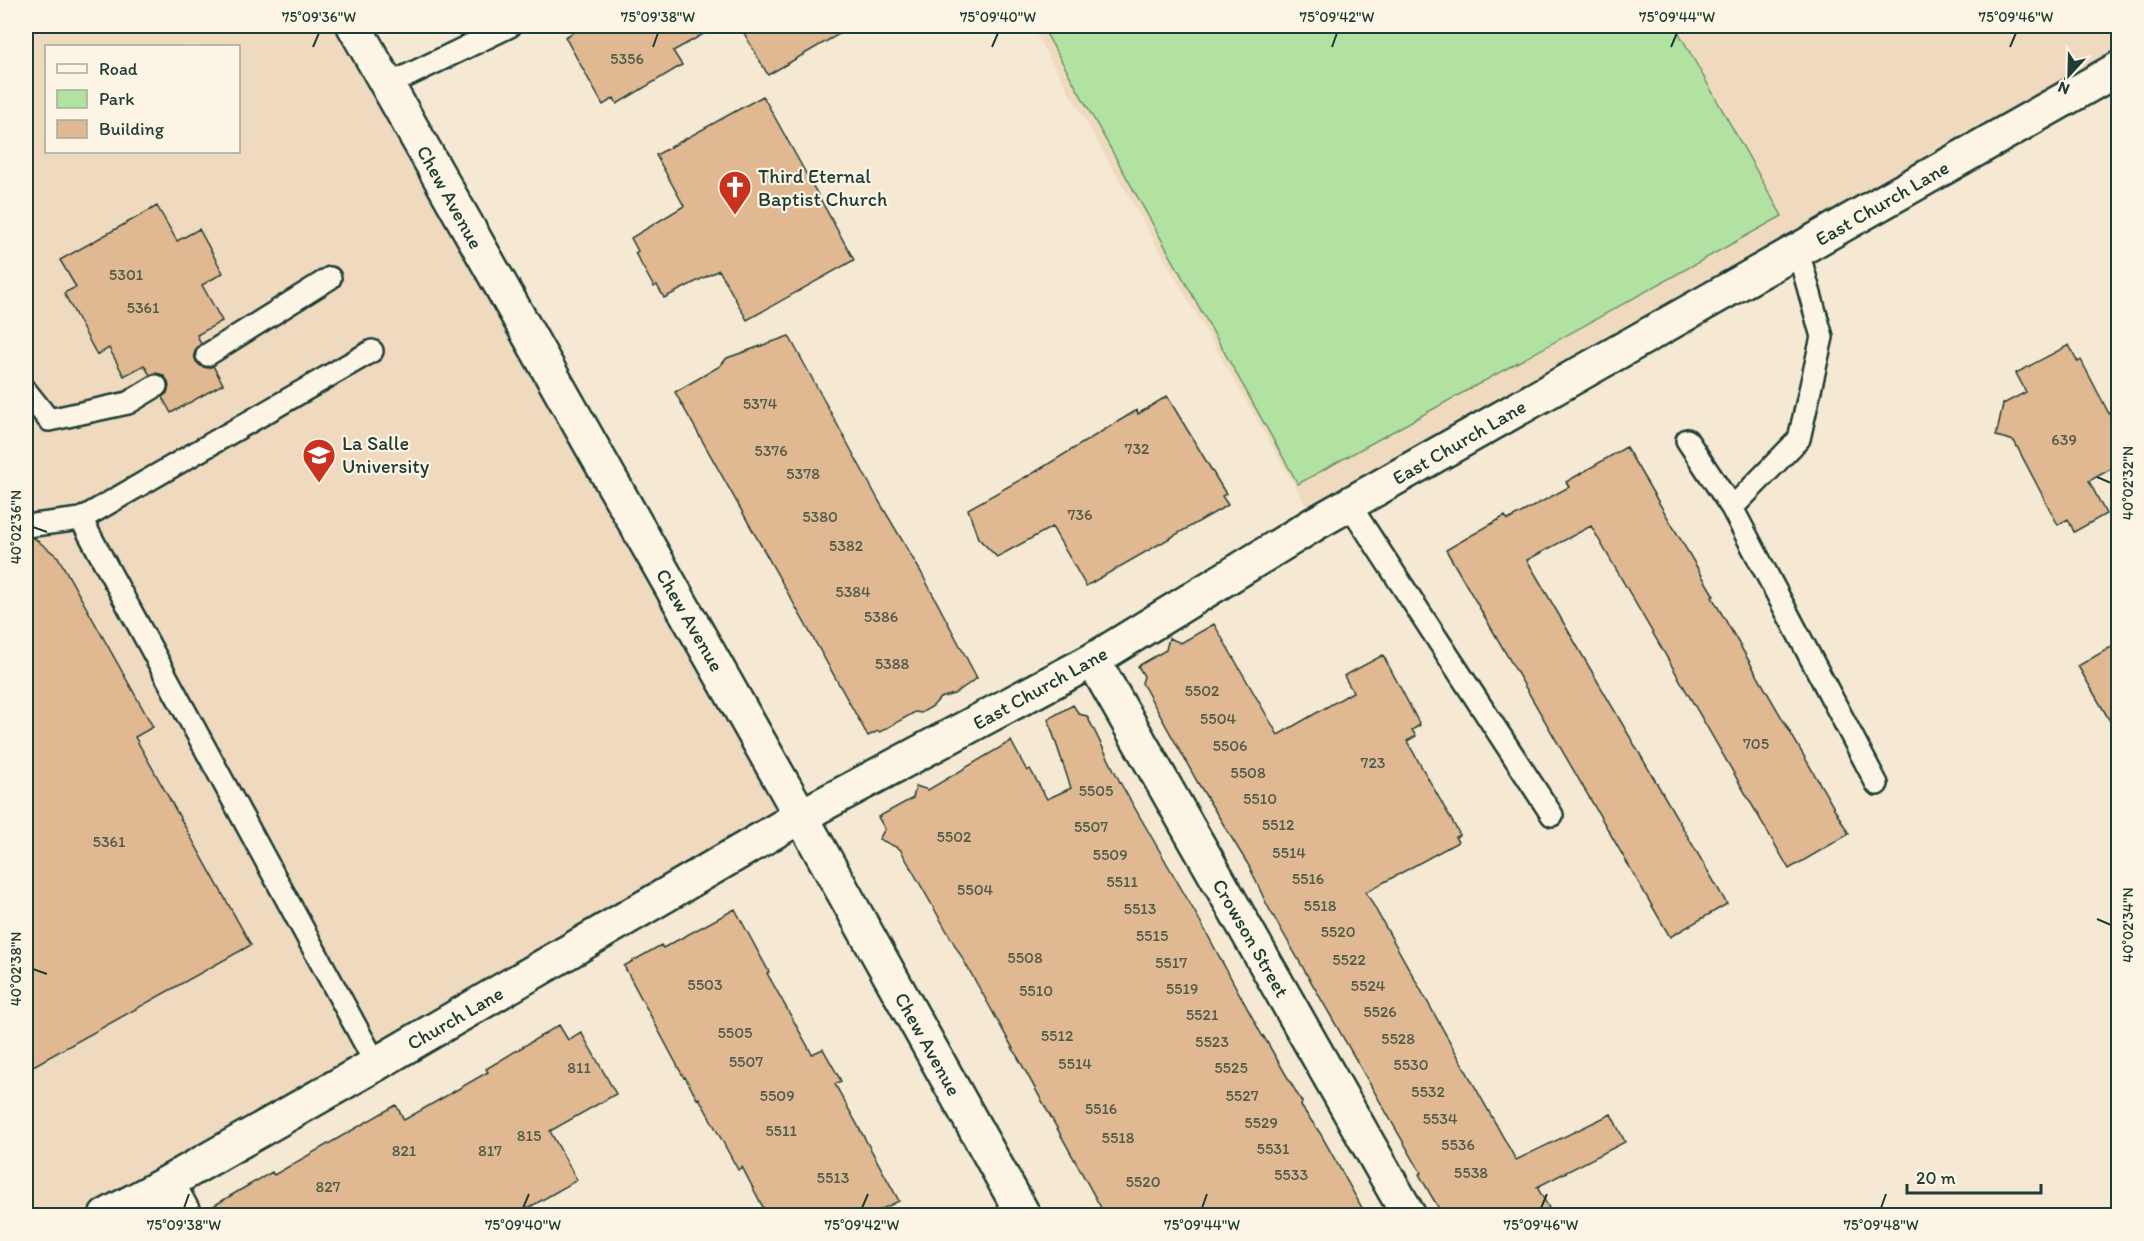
<svg xmlns="http://www.w3.org/2000/svg" width="2144" height="1241" viewBox="0 0 2144 1241" font-family="Itim,sans-serif">
<rect width="100%" height="100%" fill="#f6e9d4"/>
<filter id="ink" filterUnits="userSpaceOnUse"><feTurbulence type="fractalNoise" baseFrequency=".0167" numOctaves="2"/><feDisplacementMap in="SourceGraphic" scale="12" xChannelSelector="R" yChannelSelector="G"/><feConvolveMatrix kernelMatrix="1 2 1 2 8 2 1 2 1" color-interpolation-filters="sRGB"/></filter>
<g filter="url(#ink)">
<!-- built -->
<path fill="#efdac0" fill-rule="evenodd" d="M 26,26 L 354,26 L 801,816 L 95,1215 L 26,1215 ZM 46,46 L 238,46 L 238,152 L 46,152 Z
M 1031,26 L 2118,26 L 2118,69 L 1316,523 Z"/>
<!-- green -->
<path fill="#b2e2a1" stroke="#68906a" stroke-width="1.5" d="M 1042,26 L 1675,26 L 1782,216 L 1298,484 Z"/>
<!-- building -->
<path fill="#e0b891" stroke="#1f3d34" stroke-width="1.5" d="M 584,26 L 718,26 L 673,51 L 682,65 L 617,104 L 614,98 L 603,105 L 565,37 Z
M 740,26 L 853,26 L 768,75 Z
M 763,96 L 854,260 L 747,320 L 719,270 L 664,298 L 657,285 L 654,287 L 635,253 L 638,251 L 631,238 L 684,206 L 656,155 Z
M 157,206 L 177,241 L 199,229 L 223,273 L 202,285 L 222,321 L 197,335 L 201,344 L 196,349 L 194,355 L 196,361 L 201,366 L 207,368 L 213,366 L 223,384 L 171,413 L 162,397 L 167,393 L 169,386 L 167,380 L 163,375 L 156,373 L 150,375 L 144,365 L 124,376 L 109,348 L 97,355 L 64,293 L 76,287 L 60,260 Z
M 789,336 L 880,503 L 921,572 L 977,678 L 954,694 L 940,698 L 933,706 L 921,713 L 915,712 L 880,732 L 878,731 L 868,736 L 675,392 L 720,366 L 727,358 Z
M 2069,345 L 2078,362 L 2081,360 L 2118,431 L 2118,465 L 2089,481 L 2106,514 L 2074,532 L 2068,519 L 2058,525 L 2014,441 L 1996,436 L 2003,404 L 2026,392 L 2016,373 Z
M 1167,396 L 1226,494 L 1222,496 L 1228,505 L 1086,586 L 1052,527 L 997,557 L 978,538 L 968,509 L 1027,476 L 1027,477 L 1137,410 L 1138,414 Z
M 1626,447 L 1714,596 L 1712,597 L 1849,834 L 1789,869 L 1591,526 L 1527,560 L 1727,904 L 1670,937 L 1446,550 L 1505,516 L 1508,520 L 1569,487 L 1566,482 Z
M 26,538 L 34,538 L 58,557 L 153,727 L 135,737 L 251,945 L 26,1070 Z
M 1214,624 L 1278,735 L 1353,692 L 1344,676 L 1383,655 L 1420,725 L 1412,730 L 1416,736 L 1407,741 L 1460,835 L 1455,837 L 1458,842 L 1366,892 L 1516,1160 L 1611,1114 L 1625,1142 L 1537,1187 L 1553,1215 L 1443,1215 L 1432,1197 L 1419,1174 L 1421,1173 L 1267,905 L 1249,866 L 1198,783 L 1142,683 L 1144,676 L 1138,666 L 1166,650 L 1169,638 L 1181,643 Z
M 2118,643 L 2118,735 L 2078,666 Z
M 1073,705 L 1079,714 L 1087,716 L 1121,784 L 1200,921 L 1264,1039 L 1264,1037 L 1302,1102 L 1301,1106 L 1320,1133 L 1366,1215 L 1105,1215 L 985,998 L 900,849 L 879,839 L 885,829 L 878,817 L 913,798 L 916,786 L 928,790 L 1011,741 L 1027,771 L 1030,769 L 1047,799 L 1071,788 L 1048,719 Z
M 735,909 L 769,972 L 767,973 L 812,1054 L 823,1049 L 841,1081 L 835,1084 L 899,1201 L 870,1215 L 767,1215 L 742,1167 L 738,1170 L 699,1098 L 697,1099 L 685,1077 L 684,1078 L 624,966 L 661,945 L 663,948 Z
M 559,1025 L 568,1040 L 581,1032 L 616,1094 L 550,1131 L 577,1180 L 516,1215 L 204,1215 L 203,1212 L 242,1189 L 272,1172 L 274,1175 L 396,1105 L 404,1120 L 488,1072 L 486,1069 Z"/>
<g fill="none" stroke-linecap="round" stroke-linejoin="round">
<!-- service casing -->
<g stroke="#1f3d34" stroke-width="26">
<path id="service" d="M 388,85 L 510,26
M 1798,251 L 1822,337 L 1799,439 L 1732,508 L 1877,784
M 207,355 L 330,278
M 26,391 L 49,420 L 128,403 L 156,386
M 1687,440 L 1732,508
M 1349,504 L 1552,815
M 81,519 L 372,351
M 26,526 L 81,519 L 376,1064"/>
</g>
<!-- minor casing -->
<g stroke="#1f3d34" stroke-width="38">
<path id="minor" d="M 1093,660 L 1409,1216
M 167,1183 L 185,1216
M 106,1216 L 167,1183 L 376,1064 L 801,816 L 1093,660 L 1316,523 L 2118,69"/>
</g>
<!-- tertiary casing -->
<g stroke="#1f3d34" stroke-width="38">
<path id="tertiary" d="M 354,26 L 801,816 L 1024,1216"/>
</g>
<!-- service -->
<use href="#service" stroke="#fcf5e5" stroke-width="21"/>
<!-- minor -->
<use href="#minor" stroke="#fcf5e5" stroke-width="33"/>
<!-- tertiary -->
<use href="#tertiary" stroke="#fcf5e5" stroke-width="33"/>
</g>
</g>
<!-- ticks -->
<path fill="none" stroke="#1f3d34" stroke-width="2" d="M 313,47 L 319,33M 653,47 L 658,33M 992,47 L 998,33M 1332,47 L 1337,33M 1671,47 L 1677,33M 2010,47 L 2016,33M 2097,477 L 2111,483M 33,527 L 47,532M 2097,919 L 2111,925M 33,969 L 47,974M 184,1208 L 189,1194M 523,1208 L 529,1194M 862,1208 L 868,1194M 1202,1208 L 1207,1194M 1541,1208 L 1547,1194M 1881,1208 L 1886,1194"/>
<!-- icons -->
<defs>
<g id="church-pin" transform="scale(1.725)"><path d="M0 17L-7.5 6A9.5 9.5 0 1 1 7.5 6Z" fill="#c8321e" stroke="#fcf5e5"/><path d="M-1.2-6h2.4v3.5h3.3v2.4h-3.3V6h-2.4V-.1h-3.3v-2.4h3.3Z" fill="#fff"/></g>
<g id="university-pin" transform="scale(1.725)"><path d="M0 17L-7.5 6A9.5 9.5 0 1 1 7.5 6Z" fill="#c8321e" stroke="#fcf5e5"/><path d="M0-5L7-2L0 1L-7-2ZM-4 1L0 2.5L4 1V4Q0 6-4 4Z" fill="#fff"/></g>
</defs>
<g fill-rule="evenodd">
<use href="#church-pin" x="735" y="187"/>
<use href="#university-pin" x="319" y="455"/>
</g>
<g text-anchor="middle" dominant-baseline="central" stroke-width="4.5" stroke-linejoin="round" paint-order="stroke">
<!-- number labels -->
<g font-size="16" fill="#4f5c4b">
<text x="627" y="58">5356</text>
<text x="126" y="274">5301</text>
<text x="143" y="307">5361</text>
<text x="760" y="403">5374</text>
<text x="2064" y="439">639</text>
<text x="1137" y="448">732</text>
<text x="771" y="450">5376</text>
<text x="803" y="473">5378</text>
<text x="1080" y="514">736</text>
<text x="820" y="516">5380</text>
<text x="846" y="545">5382</text>
<text x="853" y="591">5384</text>
<text x="881" y="616">5386</text>
<text x="892" y="663">5388</text>
<text x="1202" y="690">5502</text>
<text x="1218" y="718">5504</text>
<text x="1756" y="743">705</text>
<text x="1230" y="745">5506</text>
<text x="1373" y="762">723</text>
<text x="1248" y="772">5508</text>
<text x="1096" y="790">5505</text>
<text x="1260" y="798">5510</text>
<text x="1278" y="824">5512</text>
<text x="1091" y="826">5507</text>
<text x="954" y="836">5502</text>
<text x="109" y="841">5361</text>
<text x="1289" y="852">5514</text>
<text x="1110" y="854">5509</text>
<text x="1308" y="878">5516</text>
<text x="1122" y="881">5511</text>
<text x="975" y="889">5504</text>
<text x="1320" y="905">5518</text>
<text x="1140" y="908">5513</text>
<text x="1338" y="931">5520</text>
<text x="1152" y="935">5515</text>
<text x="1025" y="957">5508</text>
<text x="1349" y="959">5522</text>
<text x="1171" y="962">5517</text>
<text x="705" y="984">5503</text>
<text x="1368" y="985">5524</text>
<text x="1182" y="988">5519</text>
<text x="1036" y="990">5510</text>
<text x="1380" y="1011">5526</text>
<text x="1202" y="1014">5521</text>
<text x="735" y="1032">5505</text>
<text x="1057" y="1035">5512</text>
<text x="1398" y="1038">5528</text>
<text x="1212" y="1041">5523</text>
<text x="746" y="1061">5507</text>
<text x="1075" y="1063">5514</text>
<text x="1411" y="1064">5530</text>
<text x="579" y="1067">811</text>
<text x="1231" y="1067">5525</text>
<text x="1428" y="1091">5532</text>
<text x="777" y="1095">5509</text>
<text x="1242" y="1095">5527</text>
<text x="1101" y="1108">5516</text>
<text x="1440" y="1118">5534</text>
<text x="1261" y="1122">5529</text>
<text x="781" y="1130">5511</text>
<text x="529" y="1135">815</text>
<text x="1118" y="1137">5518</text>
<text x="1458" y="1144">5536</text>
<text x="1273" y="1148">5531</text>
<text x="404" y="1150">821</text>
<text x="490" y="1150">817</text>
<text x="1471" y="1172">5538</text>
<text x="1291" y="1174">5533</text>
<text x="833" y="1177">5513</text>
<text x="1143" y="1181">5520</text>
<text x="328" y="1186">827</text>
</g>
<!-- poi labels -->
<g font-size="20" fill="#1f3d34" stroke="#fcf5e5" text-anchor="start">
<text x="758" y="176">Third Eternal<tspan x="758" dy="23">Baptist Church</tspan></text>
<text x="342" y="443">La Salle<tspan x="342" dy="23">University</tspan></text>
</g>
<!-- street labels -->
<g font-size="20" fill="#1f3d34" stroke="#fcf5e5">
<text transform="translate(450 197) rotate(61)">Chew Avenue</text>
<text transform="translate(1882 203) rotate(-30)">East Church Lane</text>
<text transform="translate(1459 442) rotate(-30)">East Church Lane</text>
<text transform="translate(690 620) rotate(60)">Chew Avenue</text>
<text transform="translate(1040 688) rotate(-29)">East Church Lane</text>
<text transform="translate(1251 938) rotate(60)">Crowson Street</text>
<text transform="translate(455 1018) rotate(-30)">Church Lane</text>
<text transform="translate(928 1044) rotate(61)">Chew Avenue</text>
</g>
</g>
<!-- margin -->
<rect width="2144" height="1241" fill="none" stroke="#fcf5e5" stroke-width="66"/>
<!-- legend -->
<rect x="45" y="45" width="195" height="108" fill="#fcf5e5" stroke="#a4ab9e" stroke-width="1.5"/>
<rect x="57" y="64" width="30" height="9" fill="#fcf5e5" stroke="#a4ab9e" stroke-width="1.5"/>
<text x="99" y="75" font-size="18" fill="#1f3d34">Road</text>
<rect x="57" y="90" width="30" height="18" fill="#b2e2a1" stroke="#a4ab9e" stroke-width="1.5"/>
<text x="99" y="105" font-size="18" fill="#1f3d34">Park</text>
<rect x="57" y="120" width="30" height="18" fill="#e0b891" stroke="#a4ab9e" stroke-width="1.5"/>
<text x="99" y="135" font-size="18" fill="#1f3d34">Building</text>
<!-- north arrow -->
<g transform="translate(2069 75) rotate(202)" stroke="#fcf5e5" stroke-width="4.5" paint-order="stroke">
<path d="M0-4.5L10 22L0 15L-10 22Z" fill="#1f3d34"/>
<text y="-9" font-size="16" font-weight="bold" text-anchor="middle" fill="#1f3d34">N</text>
</g>
<!-- scale -->
<path d="M1907 1184v9h134v-9" fill="none" stroke="#1f3d34" stroke-width="3"/>
<text x="1916" y="1184" font-size="18" fill="#1f3d34" stroke="#fcf5e5" stroke-width="4.5" paint-order="stroke">20 m</text>
<rect x="33" y="33" width="2078" height="1175" fill="none" stroke="#1f3d34" stroke-width="2"/>
<g font-size="15" text-anchor="middle" fill="#1f3d34">
<text x="319" y="22">75°09'36"W</text>
<text x="658" y="22">75°09'38"W</text>
<text x="998" y="22">75°09'40"W</text>
<text x="1337" y="22">75°09'42"W</text>
<text x="1677" y="22">75°09'44"W</text>
<text x="2016" y="22">75°09'46"W</text>
<text transform="translate(2128 483) rotate(-90)" y="5">40°02'32"N</text>
<text transform="translate(16 527) rotate(-90)" y="5">40°02'36"N</text>
<text transform="translate(2128 925) rotate(-90)" y="5">40°02'34"N</text>
<text transform="translate(16 969) rotate(-90)" y="5">40°02'38"N</text>
<text x="184" y="1230">75°09'38"W</text>
<text x="523" y="1230">75°09'40"W</text>
<text x="862" y="1230">75°09'42"W</text>
<text x="1202" y="1230">75°09'44"W</text>
<text x="1541" y="1230">75°09'46"W</text>
<text x="1881" y="1230">75°09'48"W</text>
</g>
</svg>
